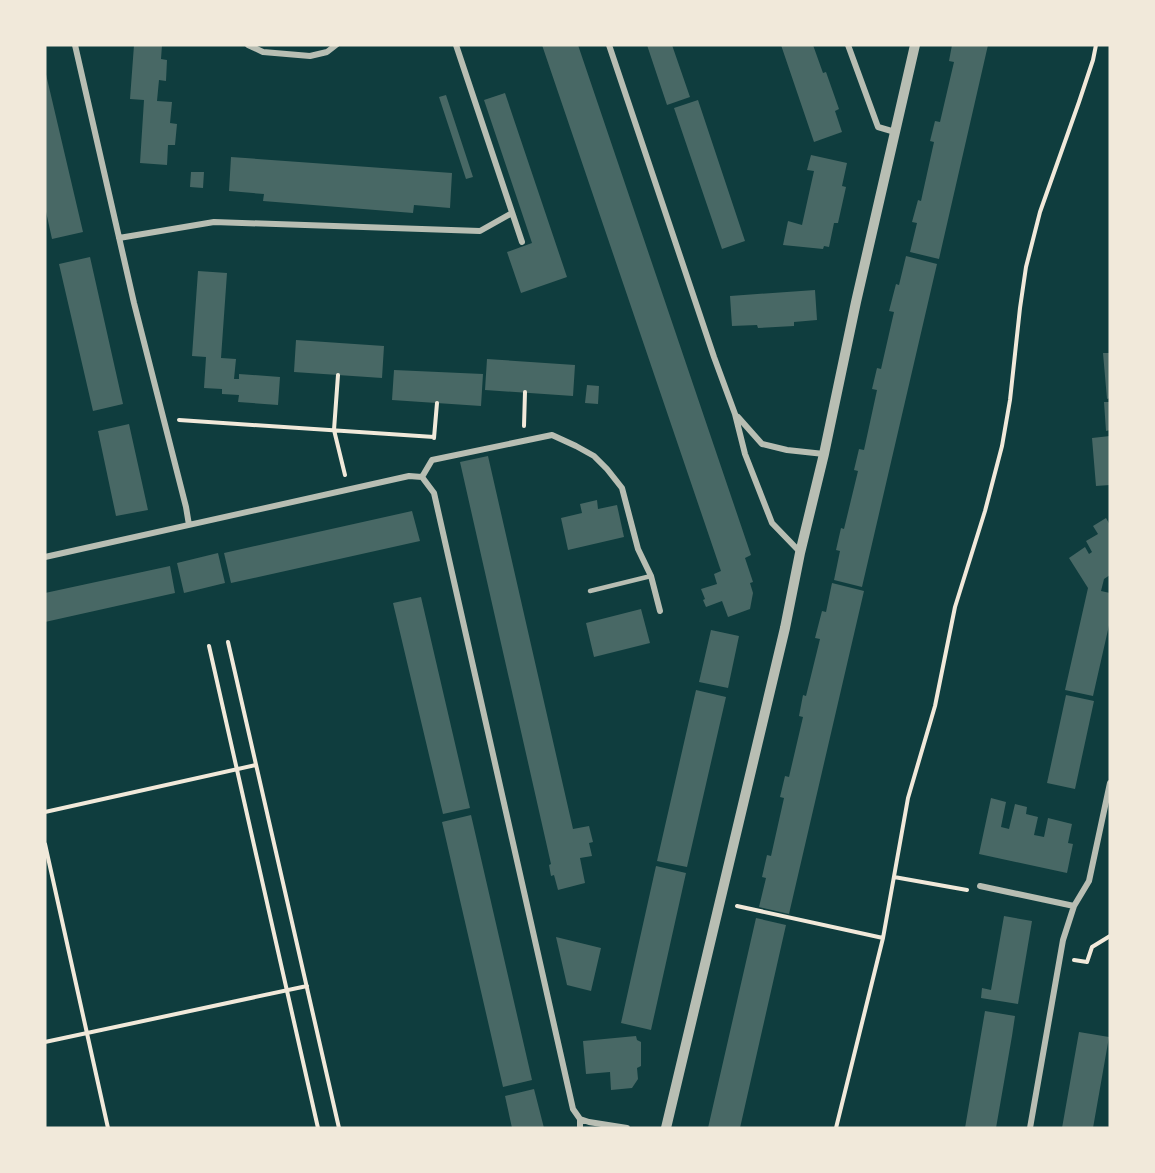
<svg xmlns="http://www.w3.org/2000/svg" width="1155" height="1173" viewBox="0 0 1155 1173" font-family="'DM Sans',sans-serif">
<rect width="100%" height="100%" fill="#0f3d3e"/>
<!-- building -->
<path fill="#486865" d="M 134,45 L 162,45 L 161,59 L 167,60 L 166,81 L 159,80 L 157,101 L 172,102 L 170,123 L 177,124 L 175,145 L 168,145 L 167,165 L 140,163 L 144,100 L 130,99 Z
M 542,45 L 578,45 L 751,555 L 745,558 L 753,582 L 750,583 L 753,593 L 750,609 L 728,617 L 722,601 L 706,607 L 703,600 L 705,599 L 701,589 L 717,584 L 714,574 L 721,571 Z
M 647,45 L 672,45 L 690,97 L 667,105 Z
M 781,45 L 813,45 L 823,73 L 826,72 L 839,109 L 835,111 L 842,132 L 814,142 Z
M 952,45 L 988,45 L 939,259 L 910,252 L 917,223 L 912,222 L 918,200 L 921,201 L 934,142 L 930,141 L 935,121 L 940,122 L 954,62 L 949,61 Z
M 45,70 L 83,232 L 52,239 L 45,207 Z
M 505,93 L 567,277 L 521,293 L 507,252 L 532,243 L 484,100 Z
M 446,95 L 473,177 L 466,179 L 439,97 Z
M 698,100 L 745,241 L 722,249 L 674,108 Z
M 811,155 L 847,163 L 842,186 L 846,187 L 838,223 L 834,223 L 829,247 L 824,246 L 823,249 L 783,245 L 788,221 L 802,225 L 814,171 L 807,170 Z
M 231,157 L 452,173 L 450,208 L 414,205 L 413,213 L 263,201 L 264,194 L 229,191 Z
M 191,172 L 204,172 L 203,188 L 190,187 Z
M 906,256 L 937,264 L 862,587 L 834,580 L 840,551 L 836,550 L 841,528 L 844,529 L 858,471 L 854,470 L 859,449 L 864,450 L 877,390 L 872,389 L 877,368 L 881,369 L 894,312 L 889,311 L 896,284 L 899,285 Z
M 90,257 L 123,404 L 93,411 L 59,264 Z
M 198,271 L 227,273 L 221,358 L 236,359 L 234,379 L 239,379 L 239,374 L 280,377 L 278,405 L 238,402 L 239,395 L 222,394 L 222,389 L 204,388 L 206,357 L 192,356 Z
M 815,290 L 817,320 L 794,322 L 794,326 L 758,328 L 757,325 L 732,326 L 730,296 Z
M 296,340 L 384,346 L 382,378 L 294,372 Z
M 1103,353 L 1110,353 L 1110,398 L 1107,399 Z
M 487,359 L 575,365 L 573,396 L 485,390 Z
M 394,370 L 483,374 L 481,406 L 392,400 Z
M 587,385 L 599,386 L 598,404 L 585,403 Z
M 1104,402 L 1110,402 L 1110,430 L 1106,431 Z
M 129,424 L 148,510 L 116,516 L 98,431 Z
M 1110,436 L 1110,485 L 1096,486 L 1092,438 Z
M 488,456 L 573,829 L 589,826 L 593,842 L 589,843 L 592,856 L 580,858 L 585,883 L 558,890 L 554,875 L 551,876 L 549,865 L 551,864 L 460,462 Z
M 597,500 L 598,509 L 617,505 L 624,537 L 568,550 L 561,518 L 582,513 L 580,504 Z
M 412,511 L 420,541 L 231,583 L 224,553 Z
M 1106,518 L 1110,525 L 1110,575 L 1104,579 L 1101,591 L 1110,593 L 1110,621 L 1093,696 L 1065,690 L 1088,588 L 1069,558 L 1085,547 L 1089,554 L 1092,552 L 1086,541 L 1098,534 L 1093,526 Z
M 218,553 L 225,583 L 184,593 L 177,563 Z
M 170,566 L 175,593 L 45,622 L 45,593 Z
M 832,583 L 864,591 L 789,914 L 759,907 L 766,878 L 762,877 L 767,855 L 771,856 L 784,798 L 780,797 L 785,776 L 789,777 L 803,717 L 799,716 L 803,695 L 806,696 L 820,639 L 815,638 L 822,611 L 826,612 Z
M 421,597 L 470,808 L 443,814 L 393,603 Z
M 641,609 L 650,643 L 594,657 L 586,623 Z
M 711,630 L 739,636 L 728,688 L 699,682 Z
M 696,690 L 726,697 L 687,867 L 657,861 Z
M 1066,695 L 1094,701 L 1075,789 L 1047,783 Z
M 991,798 L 1006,802 L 1001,827 L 1009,829 L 1015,804 L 1027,807 L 1026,814 L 1038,817 L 1034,835 L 1044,837 L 1048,818 L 1072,824 L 1068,843 L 1073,844 L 1067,873 L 979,854 Z
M 471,815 L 532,1080 L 503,1087 L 442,822 Z
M 656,866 L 686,873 L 651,1030 L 621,1023 Z
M 1004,916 L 1032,921 L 1018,1004 L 981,998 L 982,988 L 991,990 Z
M 756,918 L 786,925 L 740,1128 L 708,1128 Z
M 556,937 L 601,948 L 591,991 L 567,985 Z
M 985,1011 L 1015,1016 L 1012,1036 L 996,1128 L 965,1128 Z
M 1079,1032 L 1109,1037 L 1102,1077 L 1093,1128 L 1062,1128 Z
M 636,1036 L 637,1040 L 641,1042 L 641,1066 L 637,1068 L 638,1079 L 632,1088 L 611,1090 L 610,1072 L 586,1074 L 583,1041 Z
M 534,1089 L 544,1128 L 512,1128 L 505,1096 Z"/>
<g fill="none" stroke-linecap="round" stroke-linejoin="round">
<!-- path -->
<path stroke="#f1e9da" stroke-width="4" d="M 338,375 L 334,430 L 345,475
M 179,420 L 434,437
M 524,426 L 525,392
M 434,438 L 437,403
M 228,642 L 339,1128
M 209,646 L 318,1128
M 45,812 L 256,765
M 45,844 L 108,1128
M 894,877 L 967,890
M 737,906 L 883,938
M 1074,960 L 1087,962 L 1092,947 L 1110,936
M 45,1042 L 307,986
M 836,1128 L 883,938 L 908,798 L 935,706 L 955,607 L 985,511 L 1002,446 L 1010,400 L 1020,308 L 1026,267 L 1040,212 L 1079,102 L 1093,60 L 1096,45"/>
<!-- service -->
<path stroke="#b8beb3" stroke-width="4.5" d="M 590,591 L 651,576"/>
<!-- minor -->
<path stroke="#b8beb3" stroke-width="6" d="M 75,45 L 134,303 L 186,507 L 189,525
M 248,45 L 263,52 L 310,56 L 327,52 L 336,45
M 456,45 L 522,242
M 609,45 L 714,357 L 735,414 L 745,454 L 772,523 L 800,552
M 848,45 L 878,127 L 895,132
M 119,238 L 214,222 L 480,231 L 512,213
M 738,417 L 762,444 L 787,450 L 824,454
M 422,477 L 432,460 L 552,435 L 576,446 L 594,456 L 607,469 L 622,488 L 638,549 L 651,576 L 660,611
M 45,557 L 409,476 L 422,477 L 434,493 L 573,1109 L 580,1119 L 589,1122 L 627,1128
M 980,886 L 1074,906
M 580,1128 L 580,1119
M 1030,1128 L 1063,940 L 1074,906 L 1089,881 L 1110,783"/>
<!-- tertiary -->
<path stroke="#b8beb3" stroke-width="10" d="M 666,1128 L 785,628 L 800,553 L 824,454 L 856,302 L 915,45"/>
</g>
<!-- border -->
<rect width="1155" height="1173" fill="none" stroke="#f1e9da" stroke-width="93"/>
</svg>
